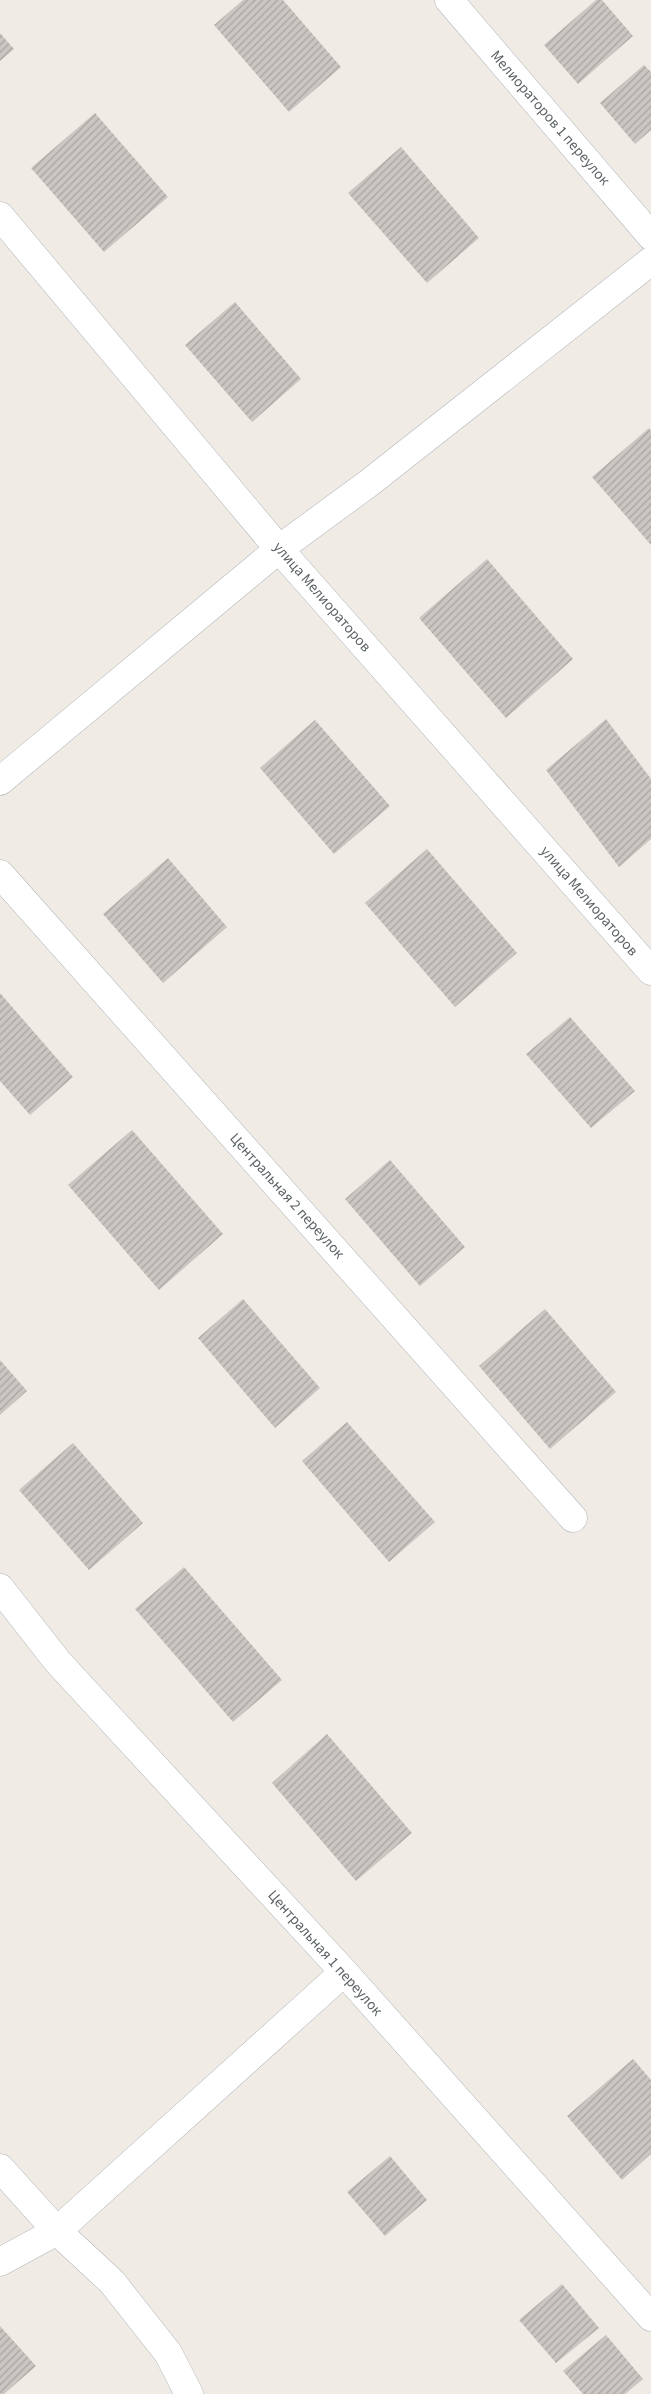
<svg xmlns="http://www.w3.org/2000/svg" width="651" height="2394" viewBox="0 0 651 2394" font-family="'Source Sans 3',sans-serif">
<defs>
<pattern id="building-hatch" width="6" height="6" patternUnits="userSpaceOnUse" patternTransform="scale(1.25)"><rect width="6" height="6" fill="#cbc6c2"/><path d="M-1 1l2-2M0 6l6-6M5 7l2-2" fill="none" stroke="#a8a4a1"/></pattern>
</defs>
<rect width="100%" height="100%" fill="#f0ebe5"/>
<!-- building -->
<path fill="url(#building-hatch)" d="M 243,0 L 283,0 L 341,67 L 289,112 L 214,25 Z
M 596,0 L 602,0 L 633,36 L 578,84 L 544,45 Z
M 0,33 L 14,49 L 0,61 Z
M 644,65 L 651,72 L 651,130 L 635,144 L 600,103 Z
M 95,113 L 168,197 L 104,252 L 31,168 Z
M 401,147 L 479,238 L 427,283 L 348,193 Z
M 235,302 L 301,379 L 252,422 L 185,345 Z
M 649,428 L 651,431 L 651,545 L 592,477 Z
M 487,559 L 573,659 L 506,718 L 419,618 Z
M 606,719 L 651,779 L 651,839 L 619,867 L 546,770 Z
M 315,720 L 390,806 L 334,854 L 260,768 Z
M 427,849 L 517,953 L 455,1007 L 365,903 Z
M 168,858 L 227,927 L 163,983 L 103,914 Z
M 0,993 L 73,1077 L 30,1115 L 0,1081 Z
M 570,1017 L 635,1091 L 591,1128 L 526,1054 Z
M 132,1130 L 223,1234 L 159,1290 L 68,1185 Z
M 390,1160 L 465,1247 L 420,1286 L 345,1199 Z
M 243,1299 L 320,1388 L 275,1428 L 198,1338 Z
M 545,1309 L 616,1392 L 550,1449 L 479,1366 Z
M 0,1360 L 27,1391 L 0,1415 Z
M 347,1422 L 435,1522 L 389,1562 L 302,1461 Z
M 73,1443 L 143,1523 L 89,1570 L 19,1490 Z
M 184,1567 L 282,1680 L 233,1722 L 135,1609 Z
M 327,1734 L 412,1833 L 356,1881 L 272,1783 Z
M 633,2059 L 651,2080 L 651,2154 L 622,2180 L 567,2116 Z
M 390,2156 L 427,2200 L 385,2236 L 347,2192 Z
M 562,2284 L 599,2328 L 556,2363 L 519,2320 Z
M 0,2326 L 36,2366 L 4,2394 L 0,2394 Z
M 606,2335 L 643,2379 L 625,2394 L 583,2394 L 563,2371 Z"/>
<g fill="none" stroke-linecap="round" stroke-linejoin="round">
<!-- street casing -->
<g stroke="#b2b7bb" stroke-width="29">
<path id="street" d="M 449,0 L 651,236
M 0,216 L 279,549 L 651,971
M 0,781 L 279,549 L 369,483 L 651,261
M 0,874 L 573,1518
M 0,1588 L 58,1662 L 344,1972 L 651,2317
M 0,2168 L 57,2231 L 112,2282 L 168,2353 L 189,2394
M 0,2262 L 57,2231 L 344,1972"/>
</g>
<!-- street -->
<use href="#street" stroke="#fff" stroke-width="28"/>
</g>
<g text-anchor="middle" dominant-baseline="central" stroke-width="4" stroke-linejoin="round" paint-order="stroke">
<!-- street labels -->
<g font-size="15" fill="#5c6366" stroke="#fff">
<text transform="translate(550 118) rotate(49)">Мелиораторов 1 переулок</text>
<text transform="translate(322 597) rotate(49)">улица Мелиораторов</text>
<text transform="translate(589 901) rotate(49)">улица Мелиораторов</text>
<text transform="translate(287 1196) rotate(48)">Центральная 2 переулок</text>
<text transform="translate(325 1953) rotate(48)">Центральная 1 переулок</text>
</g>
</g>
</svg>
